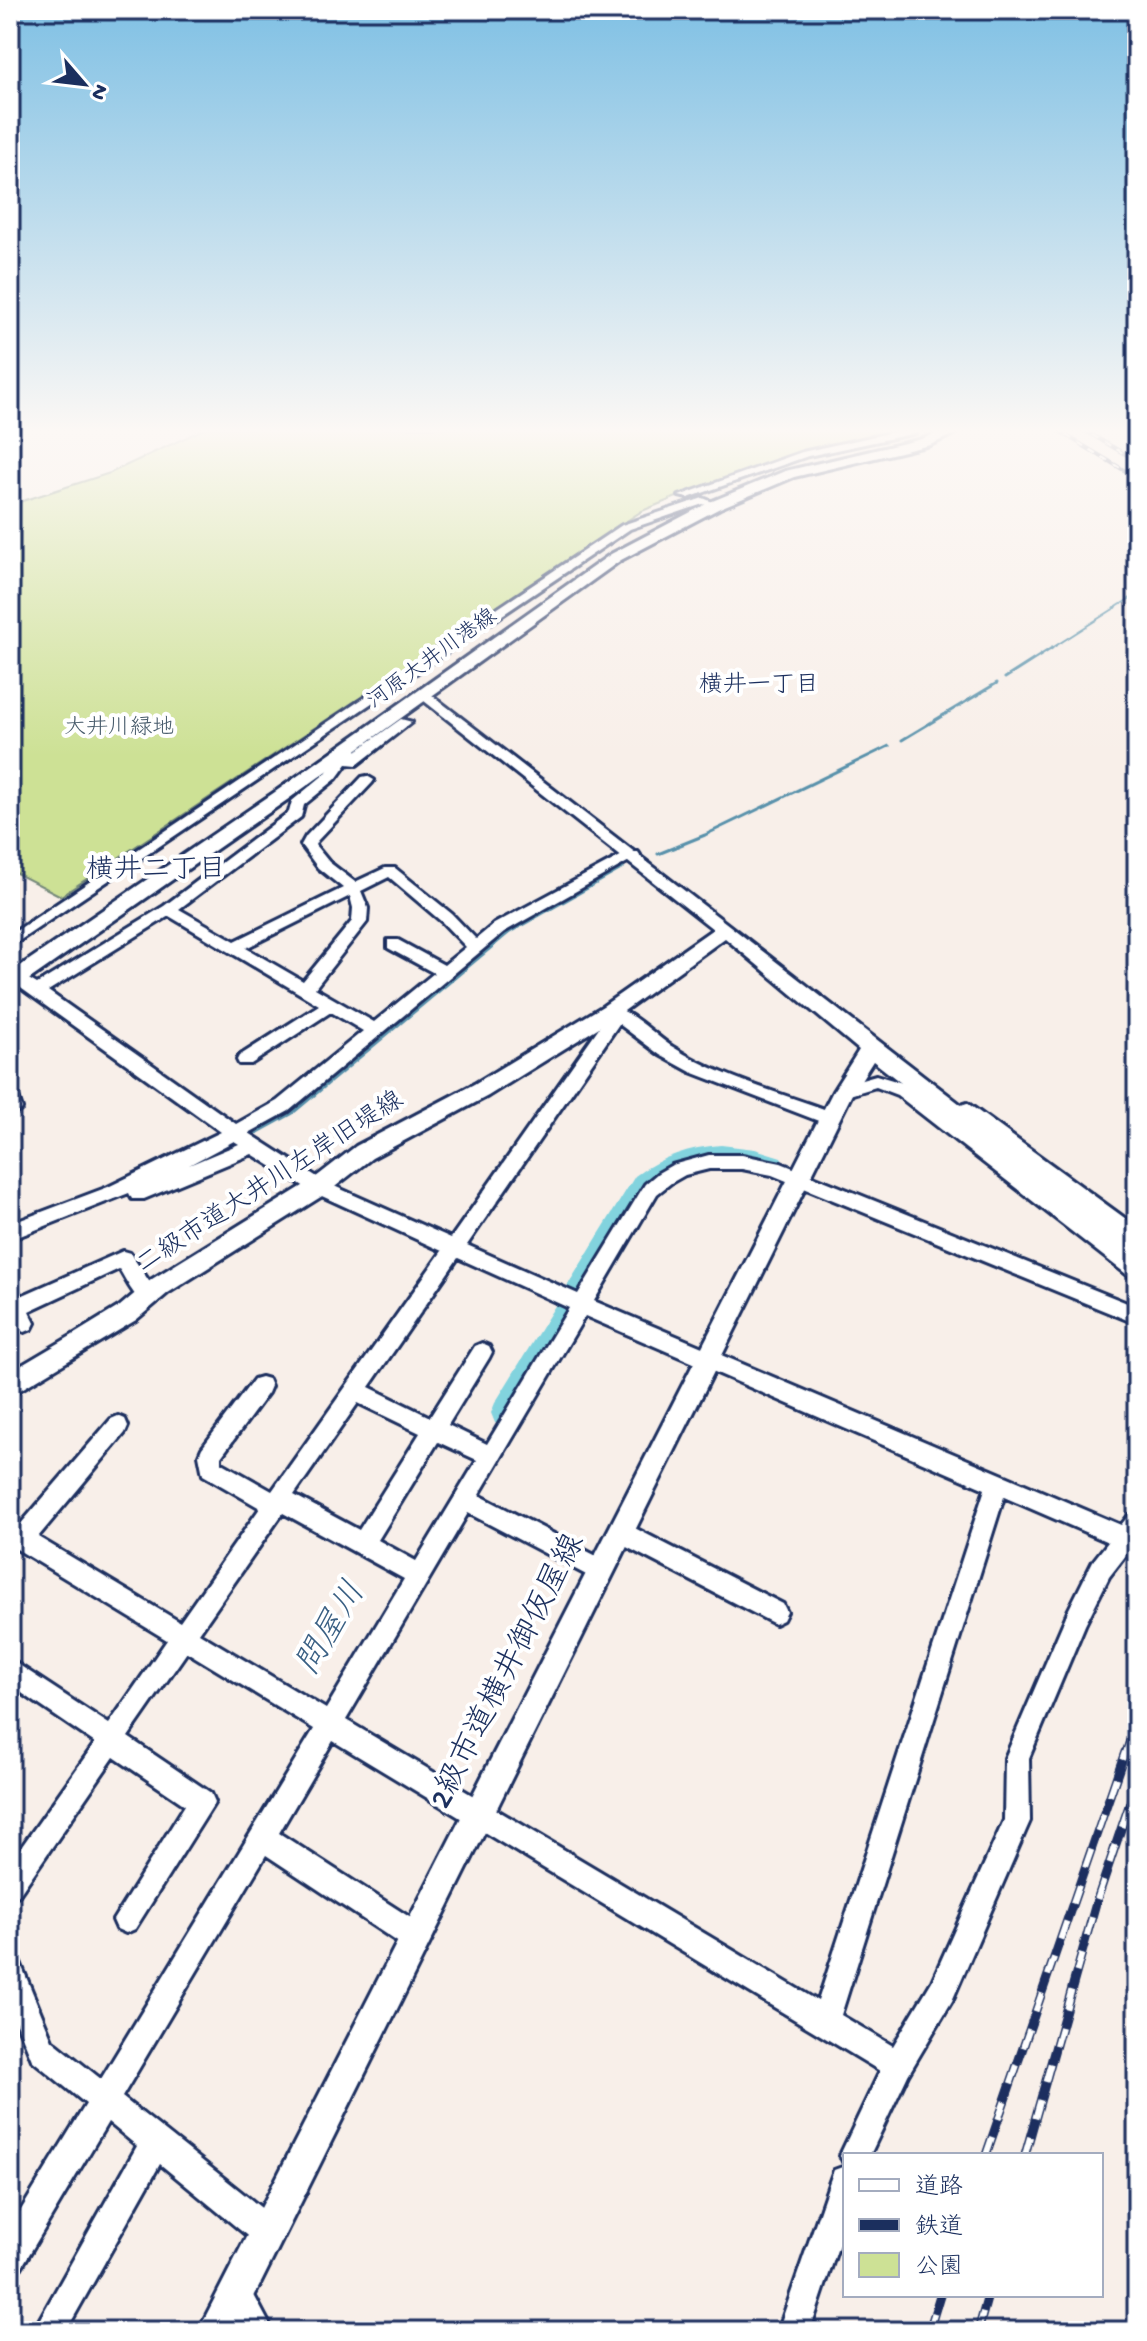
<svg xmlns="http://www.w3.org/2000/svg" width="1147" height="2341" viewBox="0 0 1147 2341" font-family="'Gochi Hand','Klee One',sans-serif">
<rect width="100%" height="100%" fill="#f8efe9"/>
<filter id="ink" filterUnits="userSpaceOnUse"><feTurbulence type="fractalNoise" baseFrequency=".0125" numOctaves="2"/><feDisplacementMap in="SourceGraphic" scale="16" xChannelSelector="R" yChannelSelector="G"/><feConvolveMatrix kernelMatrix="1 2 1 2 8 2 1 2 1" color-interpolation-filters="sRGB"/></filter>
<g filter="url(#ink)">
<!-- green -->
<path fill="#cde195" stroke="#74887a" stroke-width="2" d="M 206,428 L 908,428 C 815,447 729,475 642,511 L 61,896 L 10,870 L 10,505 L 110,473 Z"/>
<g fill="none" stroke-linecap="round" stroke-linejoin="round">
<!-- stream-far2 -->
<path stroke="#5991ab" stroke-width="2" d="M 1049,650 L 1137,594"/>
<!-- stream-far1 -->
<path stroke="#5991ab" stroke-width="3" d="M 1005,678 L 1052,648
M 902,740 L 997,683
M 658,854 L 705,835 L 889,746
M 508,933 L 623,868"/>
<!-- stream -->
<path stroke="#5991ab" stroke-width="4" d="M 250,1136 L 292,1113 L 510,931
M 199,1159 L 238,1141
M 10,1241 L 41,1228"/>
<!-- river -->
<path fill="#82d3de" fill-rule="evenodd" d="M 721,1145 L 755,1149 L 781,1157 L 785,1164 L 781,1171 C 768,1175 757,1170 744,1167 C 709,1161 681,1170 653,1190 L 517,1423 L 506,1427 L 495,1423 L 491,1413 L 495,1403 L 635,1176 C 661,1157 689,1147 721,1145 Z"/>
<!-- minor casing -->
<g stroke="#1b2f5e" stroke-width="6">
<path id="minor" d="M 912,428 L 916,429 L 916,433 L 808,456 L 688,498 L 679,496 L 802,452 Z
M 703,498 L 720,505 L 715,508 L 703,504 L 630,529 L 10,947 L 10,935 L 622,525 Z
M 401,719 L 412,722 L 357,765 L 347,764 L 336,779 L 304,805 L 301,817 L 179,909 L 235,941 L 343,888 L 318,868 L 301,845 L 306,836 L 362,777 L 367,776 L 374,780 L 372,783 L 317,841 L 315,845 L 329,862 L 355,882 L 385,868 L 395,868 L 452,914 L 476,939 L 494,924 L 628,852 L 638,852 L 640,855 L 504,932 L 289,1111 L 249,1133 L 325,1182 L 451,1238 L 607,1016 L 602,1011 L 604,1007 C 624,1002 656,1037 673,1047 C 721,1078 782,1093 835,1113 L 838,1118 L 829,1125 L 691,1072 L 660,1055 L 619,1024 L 467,1245 L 578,1294 L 645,1184 L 658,1173 L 672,1165 L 709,1155 L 742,1155 L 781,1163 L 1137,1307 L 1137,1324 L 772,1175 L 742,1169 L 709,1169 L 685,1175 L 671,1183 L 657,1194 L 594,1301 L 1121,1525 L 1129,1515 L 1137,1512 L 1137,1541 L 1109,1577 L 1085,1625 L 1029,1758 L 1030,1821 L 1026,1830 L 952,2001 L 908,2075 L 870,2155 L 845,2155 L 845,2166 L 840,2155 L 880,2071 L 333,1741 L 279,1833 L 425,1927 L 428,1937 L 425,1947 L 415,1950 L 405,1947 L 266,1855 L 122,2097 L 279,2222 L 283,2233 L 279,2244 L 268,2248 L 257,2244 L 160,2164 L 66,2331 L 33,2331 L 137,2146 L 108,2122 L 21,2268 L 10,2272 L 10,2228 L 86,2104 L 32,2060 L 10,2006 L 10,1958 L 20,1962 L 52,2040 L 101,2079 L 314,1729 L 187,1652 L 128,1737 L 211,1793 L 215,1802 L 135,1929 L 126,1933 L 117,1929 L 113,1920 L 185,1805 L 114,1757 L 19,1895 L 10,1899 L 10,1863 L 95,1743 L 10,1685 L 10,1659 L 109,1724 L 167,1640 L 10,1545 L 10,1522 L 19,1526 L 111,1419 L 118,1416 L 125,1419 L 128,1426 L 125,1433 L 38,1537 L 180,1622 L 260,1508 L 203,1475 L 199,1455 L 202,1448 L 254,1379 L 261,1377 L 268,1379 L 271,1386 L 268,1393 L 221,1457 L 221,1462 L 272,1491 L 442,1251 L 313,1192 L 252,1154 L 144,1199 L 132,1199 L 129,1193 L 10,1240 L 10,1224 L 108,1187 L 221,1132 L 11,981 L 10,976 L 17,972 L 37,984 L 164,906 L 289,812 L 292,801 L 326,773 L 350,740 L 361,743 L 356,751 ZM 389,877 L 442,922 L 466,947 L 444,965 L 398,940 L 388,940 L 388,948 L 434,973 L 374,1022 L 315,988 L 367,922 L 368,908 L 361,891 ZM 350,896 L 353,908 L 352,921 L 303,981 L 246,948 ZM 169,916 L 319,1005 L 239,1056 L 237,1060 L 239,1064 L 251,1064 L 331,1012 L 363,1031 L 277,1101 L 236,1124 L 48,991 ZM 234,1141 L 239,1144 L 189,1165 ZM 458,1258 L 569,1308 L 487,1444 L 448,1425 L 489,1358 L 492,1352 L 489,1346 L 482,1343 L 475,1346 L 430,1417 L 369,1387 ZM 585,1316 L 985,1489 L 818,2001 L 346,1720 L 468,1513 L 594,1579 L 602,1582 L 610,1579 L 613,1571 L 610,1563 L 479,1495 ZM 358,1403 L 420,1433 L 359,1530 L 294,1495 ZM 438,1442 L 477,1460 L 416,1561 L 378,1540 ZM 1004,1497 L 1108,1542 L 1093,1561 L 1069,1609 L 1005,1758 L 1004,1820 L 932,1981 L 893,2046 L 841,2015 ZM 283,1513 L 404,1579 L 326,1709 L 199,1633 Z
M 876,1075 L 909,1085 L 1137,1260 L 1137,1279 L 1130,1277 L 897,1095 L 876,1087 L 843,1097 L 834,1091 L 837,1086 Z
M 10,1090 L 16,1091 L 22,1109 L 10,1118 Z
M 967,1103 L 1137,1227 L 1137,1245 L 961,1115 L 958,1110 L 961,1105 Z
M 123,1251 L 130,1253 L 155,1290 L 158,1296 L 155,1302 C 137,1308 128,1282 119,1269 L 29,1311 L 35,1323 L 32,1329 L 25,1332 L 18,1329 L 10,1314 L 10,1287 L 17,1289 L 21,1296 Z
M 621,1521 L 783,1604 L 787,1612 L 783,1620 L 775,1624 L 767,1620 L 613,1540 L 610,1532 L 613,1524 Z
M 845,2166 L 845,2226 L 810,2331 L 778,2331 L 830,2181 L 834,2170 Z
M 236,2277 L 247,2282 L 273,2331 L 240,2331 L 220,2293 L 225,2282 Z"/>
</g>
<!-- tertiary casing -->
<g stroke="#1b2f5e" stroke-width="6">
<path id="tertiary" d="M 424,689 L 1137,1241 L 1137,1264 L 1129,1261 L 873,1061 L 852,1094 L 237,2331 L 198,2331 L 833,1091 L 859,1050 L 725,938 L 617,1016 L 488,1096 L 372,1158 L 327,1193 L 168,1293 L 136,1320 L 10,1396 L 10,1372 L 71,1336 L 120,1306 L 152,1279 L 311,1181 L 356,1146 L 474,1084 L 603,1006 L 713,929 L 419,697 L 416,694 Z"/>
</g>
<!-- secondary casing -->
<g stroke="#1b2f5e" stroke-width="6">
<path id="secondary" d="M 949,428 L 967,428 L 930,445 L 794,477 L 720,508 L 621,560 L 287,800 L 17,988 L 10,990 L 10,973 L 275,792 L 611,554 L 710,502 L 785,471 L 922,439 Z"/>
</g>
<!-- minor -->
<use href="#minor" fill="#fff" fill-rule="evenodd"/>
<!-- tertiary -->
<use href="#tertiary" fill="#fff" fill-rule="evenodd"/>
<!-- secondary -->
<use href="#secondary" fill="#fff" fill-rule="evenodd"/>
<!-- rail-far2 casing -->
<g stroke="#1b2f5e" stroke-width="4">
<path id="rail-far2" d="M 1054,428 L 1137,478
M 1080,428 L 1137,461"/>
</g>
<!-- rail-far1 casing -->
<g stroke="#1b2f5e" stroke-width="8">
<path id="rail-far1" d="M 1125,1754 L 1137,1718"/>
</g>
<!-- rail casing -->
<g stroke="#1b2f5e" stroke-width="9">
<path id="rail" d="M 986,2155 L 1125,1752
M 1025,2155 L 1096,1903 L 1137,1782
M 929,2331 L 940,2295
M 978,2331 L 988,2295"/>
</g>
<!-- rail-far2 -->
<use href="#rail-far2" stroke="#fff" stroke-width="2" stroke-dasharray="7" stroke-linecap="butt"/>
<!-- rail-far1 -->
<use href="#rail-far1" stroke="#fff" stroke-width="5" stroke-dasharray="15" stroke-linecap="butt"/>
<!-- rail -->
<use href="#rail" stroke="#fff" stroke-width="6" stroke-dasharray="19" stroke-linecap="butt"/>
</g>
</g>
<!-- sky -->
<linearGradient id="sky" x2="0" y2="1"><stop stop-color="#7fc0e4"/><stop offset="0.57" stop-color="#fcf8f5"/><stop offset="1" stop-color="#fcf8f5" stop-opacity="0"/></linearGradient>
<rect width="1147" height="756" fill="url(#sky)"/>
<g text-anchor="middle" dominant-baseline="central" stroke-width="8" stroke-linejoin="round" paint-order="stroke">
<!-- far-street labels -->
<g font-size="22" fill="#1b2f5e" stroke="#fff">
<text transform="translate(433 660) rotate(-36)">河原大井川港線</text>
</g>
<!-- far-park labels -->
<g font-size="22" fill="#485c6c" stroke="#fff">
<text x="119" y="729">大井川緑地</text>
</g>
<!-- far-neighbourhood labels -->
<g font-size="24" fill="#1b2f5e" stroke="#fff">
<text x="759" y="686">横井一丁目</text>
</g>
<!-- street labels -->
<g font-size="26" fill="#1b2f5e" stroke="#fff">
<text transform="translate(271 1184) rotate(-33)">二級市道大井川左岸旧堤線</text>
</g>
<!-- neighbourhood labels -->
<g font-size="28" fill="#1b2f5e" stroke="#fff">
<text x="156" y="871">横井二丁目</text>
</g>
<!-- near-street labels -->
<g font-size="32" fill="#1b2f5e" stroke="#fff">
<text transform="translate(509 1672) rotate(-63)">2級市道横井御仮屋線</text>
</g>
<!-- near-water labels -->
<g font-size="34" font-style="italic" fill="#3a6084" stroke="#fff">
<text transform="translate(333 1630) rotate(-59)">問屋川</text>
</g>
</g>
<!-- margin -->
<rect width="1147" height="2341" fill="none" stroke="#fff" stroke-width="40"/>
<rect x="20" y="20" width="1107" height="2301" fill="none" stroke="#1b2f5e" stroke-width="3" filter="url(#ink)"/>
<!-- legend -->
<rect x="843" y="2153" width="260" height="144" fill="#ffffff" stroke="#a4acbf" stroke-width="2"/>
<rect x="859" y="2179" width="40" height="12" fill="#ffffff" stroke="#a4acbf" stroke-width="2"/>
<text x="915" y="2193" font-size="24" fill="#1b2f5e">道路</text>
<rect x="859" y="2219" width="40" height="12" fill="#1b2f5e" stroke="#a4acbf" stroke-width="2"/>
<text x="915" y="2233" font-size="24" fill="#1b2f5e">鉄道</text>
<rect x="859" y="2253" width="40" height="24" fill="#cde195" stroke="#a4acbf" stroke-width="2"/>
<text x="915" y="2273" font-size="24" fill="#1b2f5e">公園</text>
<!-- north arrow -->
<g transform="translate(84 84) rotate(118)" stroke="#ffffff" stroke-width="6" paint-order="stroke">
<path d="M0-6L14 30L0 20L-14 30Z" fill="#1b2f5e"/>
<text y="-12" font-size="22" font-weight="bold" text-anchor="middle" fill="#1b2f5e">N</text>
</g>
</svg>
